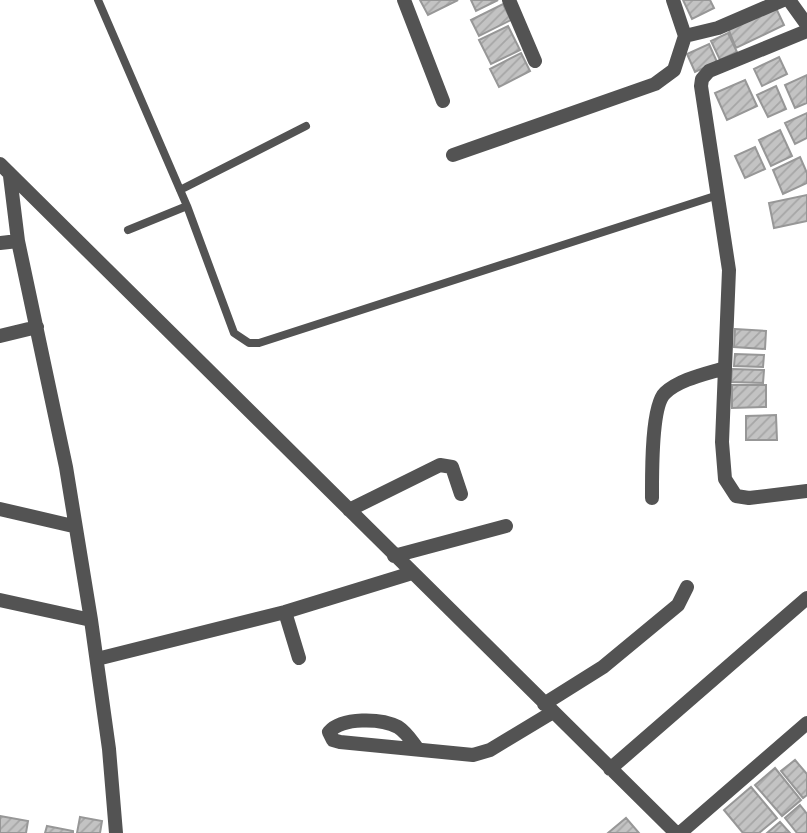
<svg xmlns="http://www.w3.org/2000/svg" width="807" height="833" viewBox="0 0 807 833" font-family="Rubik,sans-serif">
<defs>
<pattern id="building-hatch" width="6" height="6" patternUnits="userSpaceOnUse" patternTransform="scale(1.75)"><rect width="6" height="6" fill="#c3c3c3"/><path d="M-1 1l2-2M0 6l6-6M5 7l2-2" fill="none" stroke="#a6a6a6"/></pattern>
</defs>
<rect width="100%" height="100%" fill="#fff"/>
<!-- building -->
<path fill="url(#building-hatch)" stroke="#979797" stroke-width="2" d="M 420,0 L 458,0 L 428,15 Z
M 471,0 L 498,0 L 476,11 Z
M 683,0 L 710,0 L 714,8 L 692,19 Z
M 503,4 L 511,20 L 479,36 L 471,20 Z
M 775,6 L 784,25 L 736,48 L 728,28 Z
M 508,26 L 520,50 L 491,64 L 479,40 Z
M 728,33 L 737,52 L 720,60 L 711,41 Z
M 709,44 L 717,62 L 695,72 L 687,54 Z
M 521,53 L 530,71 L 499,87 L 490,69 Z
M 779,57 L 787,74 L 762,86 L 754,69 Z
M 807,75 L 807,103 L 795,108 L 785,85 Z
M 745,80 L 757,106 L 727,120 L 715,93 Z
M 776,86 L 786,109 L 768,117 L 757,95 Z
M 807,113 L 807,138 L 795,144 L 785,123 Z
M 780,130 L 792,156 L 771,166 L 759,140 Z
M 755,147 L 765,169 L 745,178 L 735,156 Z
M 800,157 L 807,173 L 807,183 L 783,194 L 773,170 Z
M 807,195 L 807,221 L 774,228 L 769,203 Z
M 735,329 L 766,331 L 765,349 L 734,347 Z
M 735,354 L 764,355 L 763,367 L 734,366 Z
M 732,369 L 764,370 L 763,383 L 731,382 Z
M 732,385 L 766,385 L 766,407 L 732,408 Z
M 776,415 L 777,440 L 746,440 L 746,416 Z
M 795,760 L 807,774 L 807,795 L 803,798 L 781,771 Z
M 775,768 L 801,800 L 782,816 L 755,785 Z
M 751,787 L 777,818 L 759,833 L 743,833 L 724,810 Z
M 800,805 L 807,814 L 807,833 L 797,833 L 785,818 Z
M 0,816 L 28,821 L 26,833 L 0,833 Z
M 80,817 L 102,821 L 100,833 L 77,833 Z
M 626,818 L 639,833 L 608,833 Z
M 780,822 L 790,833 L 767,833 Z
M 47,826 L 73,831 L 73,833 L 45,833 Z"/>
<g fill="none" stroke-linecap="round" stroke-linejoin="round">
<!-- lane -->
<path stroke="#535353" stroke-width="8" d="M 98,0 L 187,206 L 234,333 L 249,343 L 259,343 L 718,195
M 180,190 L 306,126
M 128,230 L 187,206"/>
<!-- street -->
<path stroke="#535353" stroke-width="14" d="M 404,0 L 443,101
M 509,0 L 535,61
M 673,0 L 685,36 L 718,28 L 783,0
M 789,0 L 807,25
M 807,31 L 709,71 L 702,79 L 701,86 L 729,270 L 722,442 L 725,479 L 736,496 L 749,498 L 807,491
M 453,155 L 655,84 L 674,70 L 685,36
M 0,164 L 676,833
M 10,176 L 18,241 L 66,467 L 91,620 L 109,749 L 116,833
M 0,243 L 18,241
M 0,336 L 37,327
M 652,498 C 652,477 651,406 665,393 C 680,379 706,374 725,368
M 0,509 L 73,526
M 349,510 L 440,465 L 452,467 L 461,494
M 394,556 L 506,526
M 0,600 L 91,620
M 285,612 L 299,658
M 97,659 L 285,612 L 412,573
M 544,704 L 603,667 L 678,605 L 687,587
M 417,748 C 411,740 406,732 398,727 C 381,718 342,717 329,732 L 333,740 L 340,742 L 473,755 L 490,750 L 553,712
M 610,769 L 807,598
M 680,833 L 807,723"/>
</g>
</svg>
